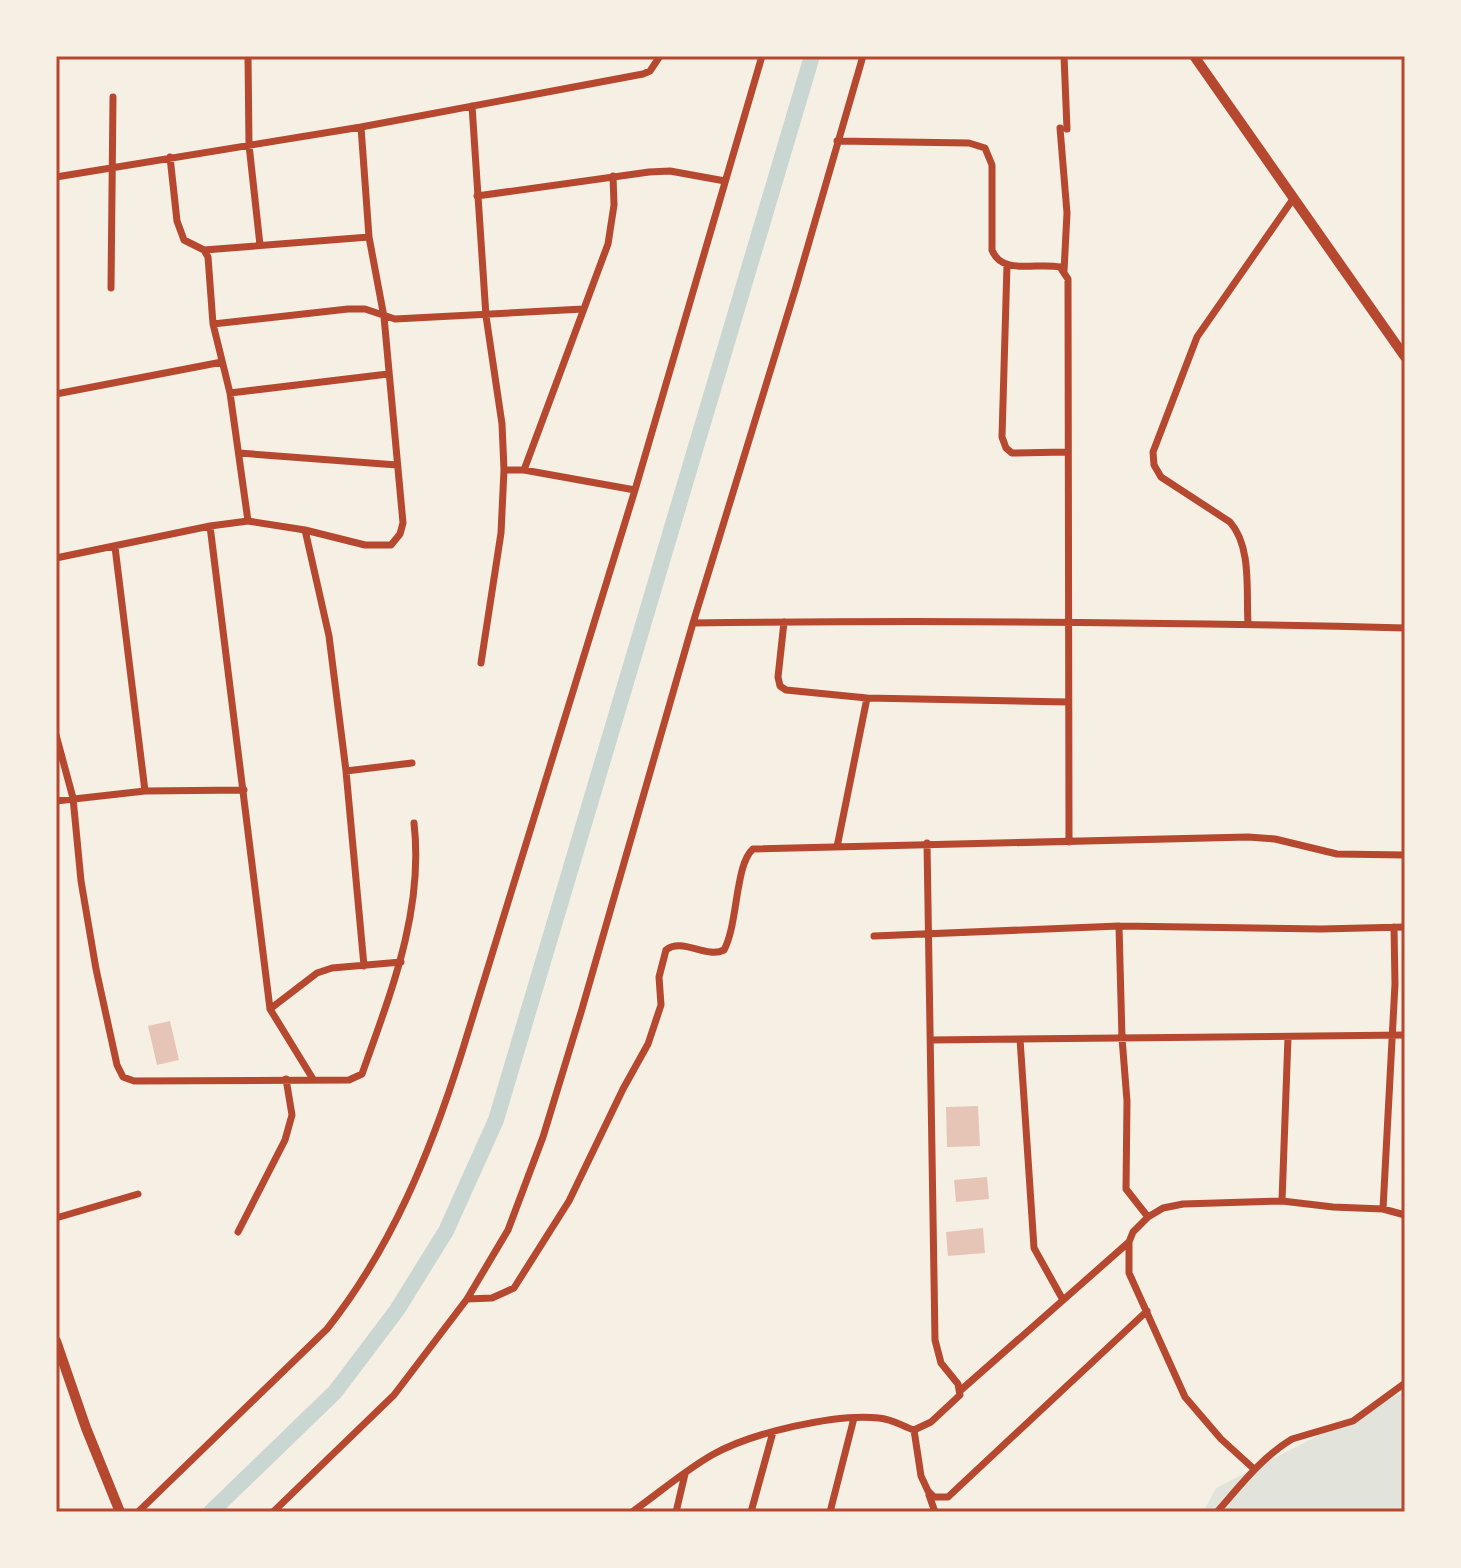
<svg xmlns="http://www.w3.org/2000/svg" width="1461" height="1568" viewBox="0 0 1461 1568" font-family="Lato,sans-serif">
<rect width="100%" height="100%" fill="#f6efe4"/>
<!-- green -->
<path fill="#e2e4dc" d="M 1405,1391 L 1405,1512 L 1203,1512 L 1216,1488 Z"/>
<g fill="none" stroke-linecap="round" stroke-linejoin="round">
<!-- canal -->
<path stroke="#c9d6d2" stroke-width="16" d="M 211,1512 L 335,1392 L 397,1310 L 446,1231 L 496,1120 L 812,56"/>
</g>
<!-- building -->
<path fill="#e6c5b7" d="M 170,1021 L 179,1060 L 157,1065 L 148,1026 Z
M 978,1106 L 980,1146 L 947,1147 L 946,1107 Z
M 987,1177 L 989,1199 L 956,1202 L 954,1180 Z
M 983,1228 L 985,1253 L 948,1256 L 946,1232 Z"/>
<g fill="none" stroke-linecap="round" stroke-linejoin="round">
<!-- minor -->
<path stroke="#b5482f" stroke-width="7" d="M 248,56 L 249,145 L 260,245
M 1064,56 L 1067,129
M 472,106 L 486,316 L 502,424 L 504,470 L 501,533 L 481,663
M 1060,128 L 1067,213 L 1064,271
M 837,141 L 969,143 L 985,148 L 992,165 L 992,250 C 1002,276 1037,262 1060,267 L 1068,279 L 1069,842
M 170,157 L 177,221 L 184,240 L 204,250 L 208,257 L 213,324
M 56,177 L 361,127 L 643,74 L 650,71 L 660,56
M 477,196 L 649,172 L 670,171 L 725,181
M 204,250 L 369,237
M 1007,265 L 1002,437 L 1006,448 L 1012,453 L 1066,452
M 111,288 L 113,97
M 230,393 L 388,374
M 56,394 L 222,362
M 239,453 L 397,465
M 504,470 L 524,470 L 635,490
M 524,470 L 608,244 L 614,205 L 613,176
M 248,521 L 230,393 L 213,324 L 348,309 L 365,309 L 395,319 L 583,309
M 210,526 L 270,1009 L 313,1079
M 305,530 L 329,636 L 346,771 L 364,966
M 115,547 L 145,791
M 56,558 L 210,526 L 248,521 L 305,530 L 365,545 L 391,545 L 400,534 L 403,523 L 384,317 L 369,237 L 361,127
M 784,622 L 778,677 L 780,686 L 786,690 L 867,698 L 1068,702
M 693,623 C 930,620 1168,622 1405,628
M 1248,623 C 1246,591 1252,547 1230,522 L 1161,477 L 1154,465 L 1153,452 L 1197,337 L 1293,199
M 56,735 L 73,798 L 81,881 L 96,969 L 117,1065 L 123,1077 L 134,1081 L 349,1080 L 362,1074 C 391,992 424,911 414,823
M 346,771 L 412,763
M 56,801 L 145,791 L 244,790
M 837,847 L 867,698
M 1119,926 L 1122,1038 L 1127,1101 L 1126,1189 L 1148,1217
M 874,936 L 1119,926 L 1321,929 L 1405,927
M 270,1009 L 317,973 L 332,968 L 401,962
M 1020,1039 L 1034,1248 L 1063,1300
M 931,1040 L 1405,1035
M 1282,1201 L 1288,1037
M 1383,1209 L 1395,984 L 1394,927
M 56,1218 L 138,1194
M 238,1232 L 285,1140 L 292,1115 L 286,1079
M 467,1299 L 492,1298 L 514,1288 L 569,1201 L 623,1089 L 648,1044 L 661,1005 L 659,977 L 666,950 C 682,937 706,959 724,950 C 738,925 735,864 753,849 L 1248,837 L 1275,839 L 1337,854 L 1405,855
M 961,1390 L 1129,1242
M 914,1430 L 921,1476 L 928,1491 L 934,1497 L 948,1497 L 1147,1311
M 1254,1469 L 1221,1439 L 1185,1397 L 1129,1273 L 1129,1242 L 1133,1232 L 1148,1217 L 1163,1208 L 1183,1204 L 1282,1201 L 1333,1207 L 1383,1209 L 1405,1215
M 929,1495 L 935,1512
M 138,1512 L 327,1329 C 392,1247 430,1153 461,1055 L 635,490 L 762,56
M 273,1512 L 394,1395 L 467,1299 L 508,1230 L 543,1137 L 582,1009 L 693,623 L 796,287 L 863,56
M 632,1512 C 659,1493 684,1471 712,1455 C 750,1433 836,1413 879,1418 C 892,1419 902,1426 914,1430 L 931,1422 L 960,1395 L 958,1384 L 941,1363 L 935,1340 L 927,843
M 676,1512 L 685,1474
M 751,1512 L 773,1432
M 830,1512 L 854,1418
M 1217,1512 C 1240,1486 1262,1457 1292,1439 L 1353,1421 L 1405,1383"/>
<!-- primary -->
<path stroke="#b5482f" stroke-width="10" d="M 1194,56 L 1405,357
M 56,1341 L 86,1428 L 120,1512"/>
</g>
<!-- border -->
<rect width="1461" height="1568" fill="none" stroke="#f6efe4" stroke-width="116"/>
<rect x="58" y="58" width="1345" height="1452" fill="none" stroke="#b5482f" stroke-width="3"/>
</svg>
